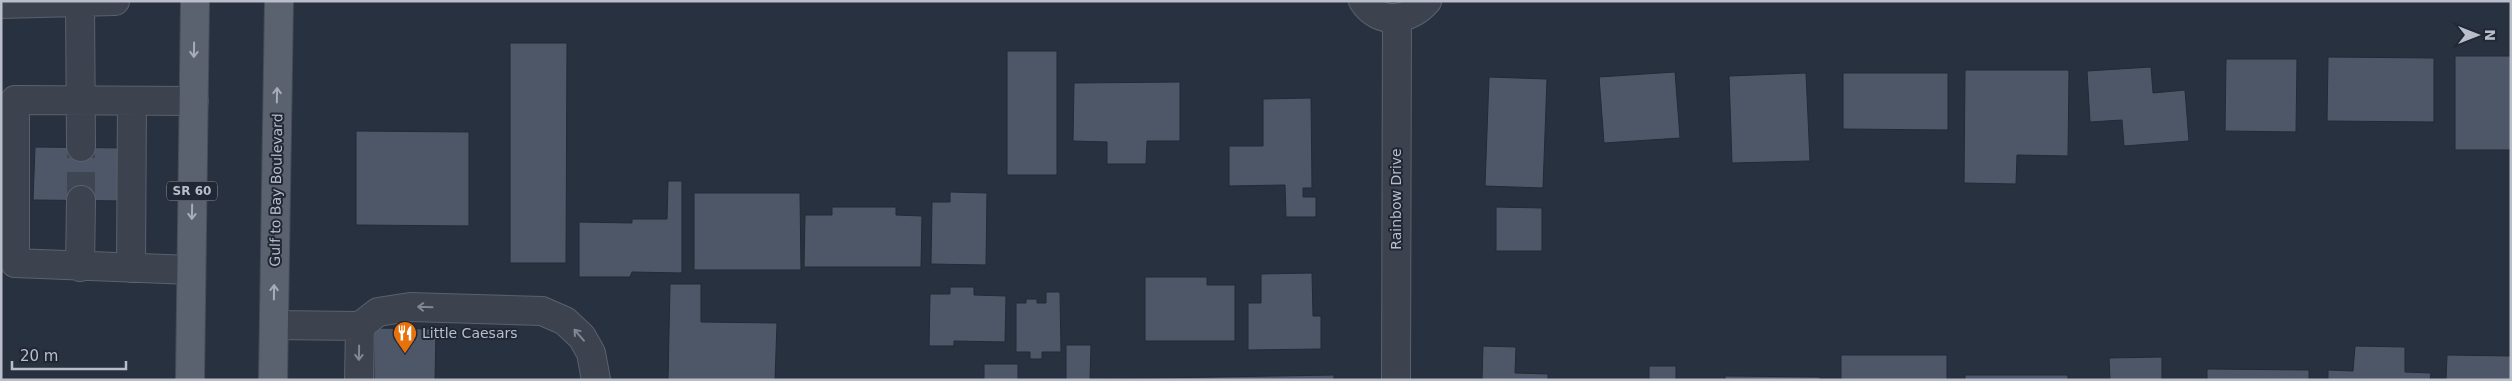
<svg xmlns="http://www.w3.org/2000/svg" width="2512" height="381" viewBox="0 0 2512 381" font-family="'DejaVu Sans',sans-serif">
<rect width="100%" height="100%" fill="#28313f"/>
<!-- building -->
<path fill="#4e5768" stroke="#232a37" d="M 510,43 L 567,43 L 566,263 L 510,263 Z
M 1007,51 L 1057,51 L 1057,175 L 1007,175 Z
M 2455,56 L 2511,56 L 2511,150 L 2455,150 Z
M 2328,57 L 2434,58 L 2434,122 L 2327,121 Z
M 2226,59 L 2297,59 L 2296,132 L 2225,131 Z
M 2151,67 L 2153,93 L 2185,90 L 2189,141 L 2124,146 L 2122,120 L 2090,122 L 2087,71 Z
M 1965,70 L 2069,70 L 2068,156 L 2017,155 L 2016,184 L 1964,183 Z
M 1675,72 L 1680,138 L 1604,143 L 1599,77 Z
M 1806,73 L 1810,161 L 1732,163 L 1729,76 Z
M 1843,73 L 1948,73 L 1948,130 L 1843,129 Z
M 1489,77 L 1547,79 L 1543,188 L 1485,186 Z
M 1180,82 L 1180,141 L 1147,141 L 1146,164 L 1107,164 L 1107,142 L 1073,141 L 1074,83 Z
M 1311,98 L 1312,188 L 1303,188 L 1303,197 L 1316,197 L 1316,217 L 1286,217 L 1285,185 L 1229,186 L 1229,146 L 1263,146 L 1263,99 Z
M 356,131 L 469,132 L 469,226 L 356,225 Z
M 35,147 L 129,148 L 127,201 L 33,200 Z
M 668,181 L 682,181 L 682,273 L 632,272 L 630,277 L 579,277 L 579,222 L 632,223 L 632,219 L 667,219 Z
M 950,192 L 987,193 L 986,265 L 931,264 L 932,202 L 950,202 Z
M 694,193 L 800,193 L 801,270 L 694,270 Z
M 832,207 L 896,207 L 896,215 L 922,216 L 921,267 L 804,267 L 805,215 L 832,215 Z
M 1496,207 L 1542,208 L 1542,251 L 1496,251 Z
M 1312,273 L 1313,316 L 1321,316 L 1321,349 L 1248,350 L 1248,303 L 1261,303 L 1261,274 Z
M 1145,277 L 1207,277 L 1207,285 L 1235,285 L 1235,341 L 1145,341 Z
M 670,284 L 701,284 L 701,322 L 777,323 L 775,380 L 668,380 Z
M 950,287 L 974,287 L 974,295 L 1006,296 L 1005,342 L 954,341 L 954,346 L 929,346 L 930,294 L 950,294 Z
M 1046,292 L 1060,292 L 1061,352 L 1042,352 L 1042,359 L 1030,359 L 1030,352 L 1016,352 L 1016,303 L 1026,303 L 1026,299 L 1037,299 L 1037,303 L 1046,303 Z
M 374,328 L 436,329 L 435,380 L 374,380 Z
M 1066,345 L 1091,345 L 1090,380 L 1066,380 Z
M 1483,346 L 1516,347 L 1515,373 L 1548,374 L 1548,380 L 1482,380 Z
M 2355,346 L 2405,347 L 2405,372 L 2431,373 L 2430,380 L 2328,380 L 2328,370 L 2353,371 Z
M 1841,355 L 1947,355 L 1947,380 L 1841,380 Z
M 2447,355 L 2511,356 L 2511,380 L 2446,380 Z
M 2162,357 L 2162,380 L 2110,380 L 2109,358 Z
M 984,364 L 1018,364 L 1018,380 L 984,380 Z
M 1649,366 L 1676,366 L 1676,380 L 1649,380 Z
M 2207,369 L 2309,370 L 2309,380 L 2207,380 Z
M 1334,375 L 1334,380 L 1099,379 Z
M 1965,375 L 2068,375 L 2068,380 L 1965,380 Z
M 1725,376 L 1820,377 L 1820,380 L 1725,380 Z"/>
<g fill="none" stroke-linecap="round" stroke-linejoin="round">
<!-- minor-tunnel -->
<path stroke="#3e4654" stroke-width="28" stroke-dasharray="28 14" stroke-linecap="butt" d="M 81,200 L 81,147"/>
<!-- minor casing -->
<g stroke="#5a616d" stroke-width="30">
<path id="minor" d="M 1363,1 C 1379,26 1410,21 1427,1
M 80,2 L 81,147
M 1,4 L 115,1
M 80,267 L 81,200
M 131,268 L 132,101
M 191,270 L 15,263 L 15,100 L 194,101
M 274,325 L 360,326 L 378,312 L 410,307 L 542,311 L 565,321 L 582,337 L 591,353 L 596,380
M 359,380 L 360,326
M 1396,380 L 1397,19"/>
</g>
<!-- major casing -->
<g stroke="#464c59" stroke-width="30">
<path id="major" d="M 190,380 L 195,1
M 273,380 L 279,1"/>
</g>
<!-- minor -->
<use href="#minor" stroke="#3c434f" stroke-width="28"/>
<!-- major -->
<use href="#major" stroke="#5a626f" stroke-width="28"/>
</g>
<!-- one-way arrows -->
<defs><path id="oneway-shaft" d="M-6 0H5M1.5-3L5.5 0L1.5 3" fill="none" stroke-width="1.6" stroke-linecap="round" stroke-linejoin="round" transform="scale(1.25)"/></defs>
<g stroke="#a6acb8">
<use href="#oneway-shaft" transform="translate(194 50) rotate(91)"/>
<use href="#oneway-shaft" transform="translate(277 95) rotate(-89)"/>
<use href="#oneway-shaft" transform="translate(192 212) rotate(91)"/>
<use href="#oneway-shaft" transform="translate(274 292) rotate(-89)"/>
</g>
<g stroke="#818793">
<use href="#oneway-shaft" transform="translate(425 307) rotate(-178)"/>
<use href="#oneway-shaft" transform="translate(579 335) rotate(-131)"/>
<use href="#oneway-shaft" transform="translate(359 353) rotate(91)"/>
</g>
<!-- icons -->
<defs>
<g id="restaurant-pin" transform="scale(1.25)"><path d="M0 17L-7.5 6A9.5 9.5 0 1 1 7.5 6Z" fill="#e8710a" stroke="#212835"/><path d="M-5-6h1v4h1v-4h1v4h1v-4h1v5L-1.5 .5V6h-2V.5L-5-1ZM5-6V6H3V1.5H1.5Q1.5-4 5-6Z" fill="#fff"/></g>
</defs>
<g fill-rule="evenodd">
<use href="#restaurant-pin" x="405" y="333"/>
</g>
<g text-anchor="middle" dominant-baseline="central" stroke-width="4" stroke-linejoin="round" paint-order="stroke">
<!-- shield labels -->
<rect fill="#212835" stroke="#8b919d" stroke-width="1" x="167" y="181.5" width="50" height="19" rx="4"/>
<g font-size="12" font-weight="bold" fill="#b9beca">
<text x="192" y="191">SR 60</text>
</g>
<!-- street labels -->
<g font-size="14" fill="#b9beca" stroke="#212835">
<text transform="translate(276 190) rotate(-89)">Gulf to Bay Boulevard</text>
<text transform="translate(1396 199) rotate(-90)">Rainbow Drive</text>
</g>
<!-- poi labels -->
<g font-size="14" fill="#b9beca" stroke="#212835" text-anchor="start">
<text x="422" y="333">Little Caesars</text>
</g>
</g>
<!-- border -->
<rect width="2512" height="381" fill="none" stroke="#b9beca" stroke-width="5"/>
<!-- north arrow -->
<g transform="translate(2477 35) rotate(90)" stroke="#212835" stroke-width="4" paint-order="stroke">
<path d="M0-4L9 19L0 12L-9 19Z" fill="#b9beca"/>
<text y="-8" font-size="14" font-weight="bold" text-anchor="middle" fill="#b9beca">N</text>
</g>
<!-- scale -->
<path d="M12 361v8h114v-8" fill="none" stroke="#b9beca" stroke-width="2.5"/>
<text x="20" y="361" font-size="15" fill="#b9beca" stroke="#212835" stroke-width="4" paint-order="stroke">20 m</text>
</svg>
